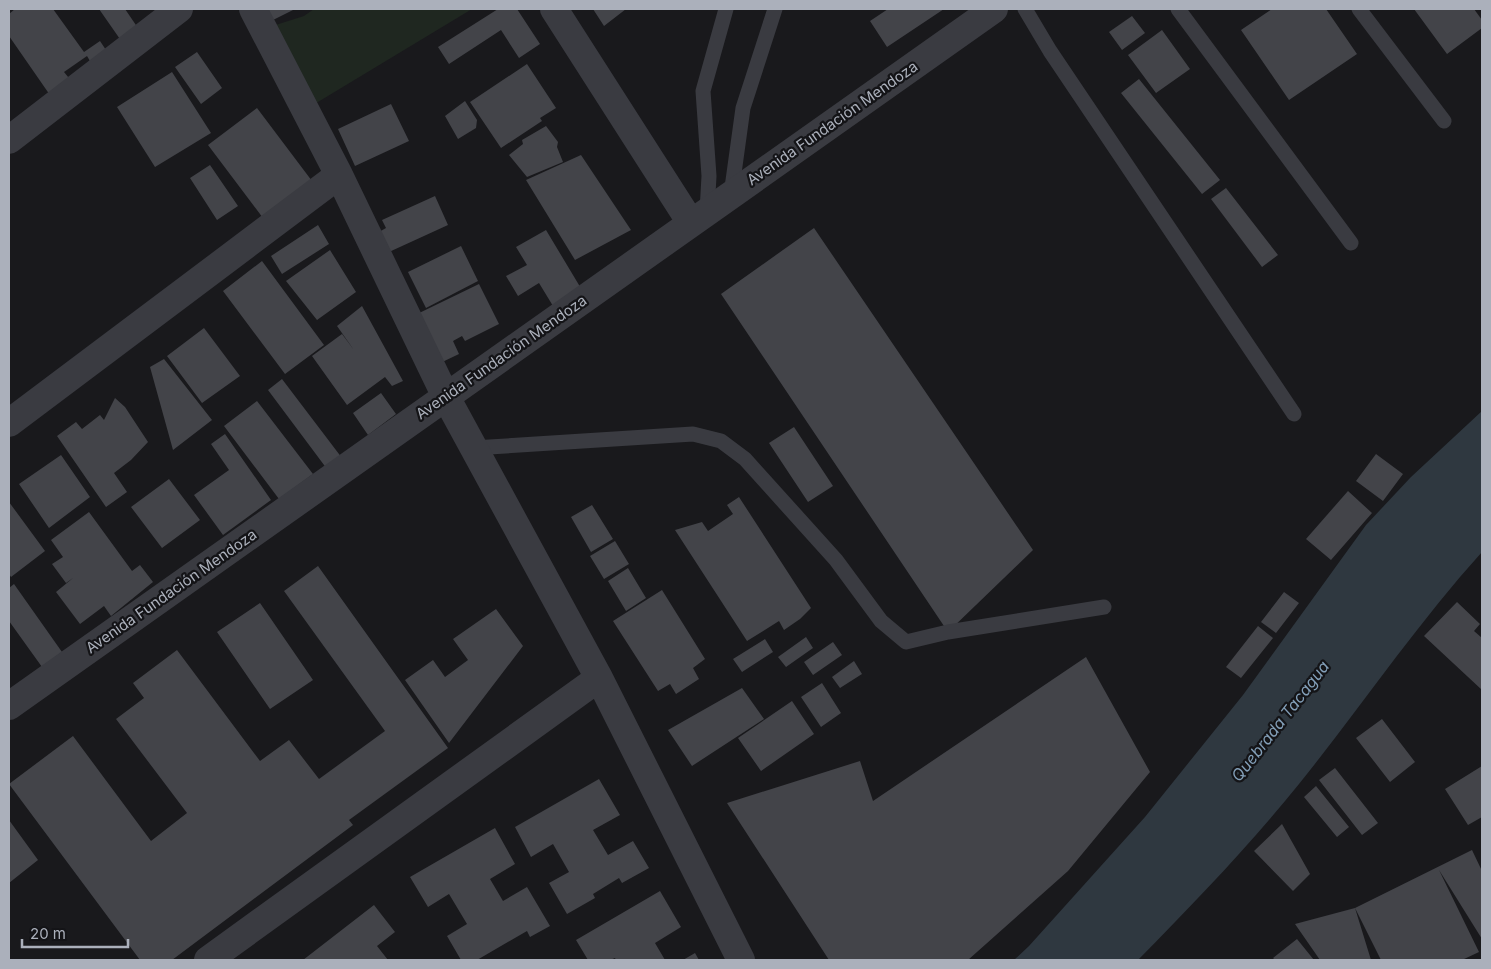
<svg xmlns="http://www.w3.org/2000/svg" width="1491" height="969" viewBox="0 0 1491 969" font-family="Inter,sans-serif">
<rect width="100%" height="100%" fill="#19191c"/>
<!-- green -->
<path fill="#1f2720" d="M 314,9 L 472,9 L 308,108 L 266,28 L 304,16 Z"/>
<!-- water -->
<path fill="#2f3840" d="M 1482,411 L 1482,552 C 1416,625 1361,707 1299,784 C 1249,846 1194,903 1138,960 L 1014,960 L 1029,946 L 1145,817 L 1243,695 L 1366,525 L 1411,477 Z"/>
<!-- building -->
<path fill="#434449" d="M 15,9 L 53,9 L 84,52 L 100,41 L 106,50 L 90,61 L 87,56 L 64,72 L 73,83 L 52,98 L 9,36 L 9,14 Z
M 99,9 L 125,9 L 140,31 L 122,42 Z
M 267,9 L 295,9 L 273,20 Z
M 498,9 L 517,9 L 540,44 L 519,58 L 501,30 L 449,64 L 438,47 Z
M 593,9 L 626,9 L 604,26 Z
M 888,9 L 944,9 L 887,47 L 870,21 Z
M 1272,9 L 1326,9 L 1357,54 L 1289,100 L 1241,30 Z
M 1414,9 L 1474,9 L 1482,20 L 1482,28 L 1447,54 Z
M 1132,16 L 1145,33 L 1122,50 L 1109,32 Z
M 1162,30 L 1190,69 L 1156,93 L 1128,55 Z
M 197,52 L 222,88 L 201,104 L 175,67 Z
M 527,64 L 556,108 L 540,118 L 542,121 L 501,148 L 470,102 Z
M 172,72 L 211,133 L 155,167 L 117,107 Z
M 1139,79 L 1220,180 L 1202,194 L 1121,93 Z
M 465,101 L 477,120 L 476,128 L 458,139 L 445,116 Z
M 391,104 L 409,141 L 355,166 L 338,129 Z
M 257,108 L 312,181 L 263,218 L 208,145 Z
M 546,126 L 558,142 L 557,147 L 563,162 L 527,177 L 509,155 L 523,144 L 522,140 Z
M 581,155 L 631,230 L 575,260 L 526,180 Z
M 210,165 L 238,206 L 217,220 L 190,178 Z
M 1226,188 L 1278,255 L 1262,267 L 1211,199 Z
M 435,196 L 448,225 L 389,252 L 379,232 L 386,228 L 382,220 Z
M 318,225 L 329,244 L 282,274 L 271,256 Z
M 814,228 L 1033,550 L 948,632 L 721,294 Z
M 546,230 L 582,290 L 553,306 L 539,283 L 518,296 L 506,276 L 527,265 L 516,247 Z
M 461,246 L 478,281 L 426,308 L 408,272 Z
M 330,250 L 356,292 L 317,320 L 286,281 Z
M 262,261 L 324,345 L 285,374 L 223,291 Z
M 479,284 L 499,324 L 465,341 L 462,336 L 453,341 L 459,354 L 436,365 L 413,316 Z
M 362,306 L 403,381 L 392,386 L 385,377 L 347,405 L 312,356 L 342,334 L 354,350 L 337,326 Z
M 204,328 L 240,376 L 202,403 L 167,356 Z
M 164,359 L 212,420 L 173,450 L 150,367 Z
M 282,379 L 342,458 L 327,469 L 268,390 Z
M 381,393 L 396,414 L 368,435 L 353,413 Z
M 115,398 L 125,407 L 148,442 L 131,460 L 114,473 L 127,492 L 106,507 L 57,436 L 76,422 L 82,429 L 100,415 L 104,420 Z
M 257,401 L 313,474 L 279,499 L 224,426 Z
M 794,427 L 833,486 L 808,502 L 769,443 Z
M 225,434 L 271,500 L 223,535 L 194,495 L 229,470 L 211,444 Z
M 1376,454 L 1403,474 L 1383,501 L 1356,481 Z
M 61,455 L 90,497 L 49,528 L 19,484 Z
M 169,479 L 200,520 L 162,548 L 131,507 Z
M 1348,491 L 1372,513 L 1331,560 L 1306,539 Z
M 739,497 L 811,608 L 800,619 L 784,630 L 779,621 L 747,641 L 675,530 L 702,522 L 708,531 L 733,514 L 727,505 Z
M 9,502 L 45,551 L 11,577 L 9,574 Z
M 592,505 L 613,539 L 591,552 L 571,517 Z
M 89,512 L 132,571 L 140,565 L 153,582 L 111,616 L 104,606 L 80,624 L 56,592 L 73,578 L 66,583 L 52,564 L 63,557 L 51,540 Z
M 615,541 L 629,564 L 604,579 L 590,556 Z
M 318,566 L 448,748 L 349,820 L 353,825 L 172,960 L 140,960 L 9,784 L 73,736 L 151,841 L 187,813 L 116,719 L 144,698 L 133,683 L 177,650 L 260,761 L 289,740 L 319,779 L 385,731 L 284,591 Z
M 628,568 L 646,598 L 626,611 L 608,581 Z
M 14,584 L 62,652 L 42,667 L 9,621 L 9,588 Z
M 662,590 L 705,659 L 693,668 L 699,679 L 676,694 L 670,684 L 658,691 L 613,621 Z
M 1284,592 L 1299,603 L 1276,633 L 1261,622 Z
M 1457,602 L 1480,624 L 1474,631 L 1482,638 L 1482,690 L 1424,636 Z
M 260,603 L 313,680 L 270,709 L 217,632 Z
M 496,609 L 523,646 L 449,743 L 405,680 L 433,660 L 445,677 L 468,660 L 453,639 Z
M 1258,626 L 1273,638 L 1241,678 L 1226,667 Z
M 806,637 L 813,648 L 786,667 L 778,657 Z
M 765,639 L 773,652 L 742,672 L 733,659 Z
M 833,642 L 842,655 L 813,675 L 804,662 Z
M 1086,657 L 1150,772 L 1068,871 L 968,960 L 829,960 L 727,803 L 860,761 L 873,801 Z
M 854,661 L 862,674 L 840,688 L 832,677 Z
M 822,683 L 841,713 L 821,727 L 801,697 Z
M 742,688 L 764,719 L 692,766 L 668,730 Z
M 792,701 L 814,734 L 761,771 L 738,738 Z
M 1382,719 L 1415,762 L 1390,782 L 1356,738 Z
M 1482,766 L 1482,817 L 1468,825 L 1445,789 Z
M 1335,768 L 1378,823 L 1362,835 L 1319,780 Z
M 599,779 L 620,815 L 593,830 L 608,855 L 633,841 L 649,868 L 622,883 L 619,878 L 593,894 L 595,898 L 567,914 L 549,883 L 569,872 L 553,844 L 531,857 L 515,827 Z
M 1316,786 L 1349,827 L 1337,837 L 1304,797 Z
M 9,820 L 38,860 L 9,883 Z
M 1282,824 L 1310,874 L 1293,891 L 1254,851 Z
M 495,828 L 515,864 L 490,879 L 503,901 L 527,887 L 550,926 L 530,937 L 527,931 L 477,960 L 461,960 L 447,936 L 467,924 L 449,894 L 428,907 L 410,877 Z
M 1472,850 L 1482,871 L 1482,939 L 1439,870 L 1479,952 L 1462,960 L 1381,960 L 1355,908 Z
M 660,891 L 681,927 L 655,943 L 665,960 L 616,960 L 615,958 L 610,960 L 588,960 L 576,940 Z
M 374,905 L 395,932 L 377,946 L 388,960 L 303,960 Z
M 1355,908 L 1371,960 L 1320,960 L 1295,924 Z
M 1297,939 L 1314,960 L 1275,960 L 1273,958 Z
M 695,953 L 699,960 L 683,960 Z"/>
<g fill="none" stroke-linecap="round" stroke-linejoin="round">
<!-- lane -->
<path stroke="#3a3b41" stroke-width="15" d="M 1025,9 L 1050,51 L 1294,414
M 1178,9 L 1351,243
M 1359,9 L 1444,121
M 731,195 L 743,108 L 775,9
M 707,212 L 709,176 L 703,91 L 726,9
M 473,448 L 693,434 L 721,441 L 745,459 L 836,560 L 881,621 L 906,642 L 948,632 L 1104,607"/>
<!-- street -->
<path stroke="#3a3b41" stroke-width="28" d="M 253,9 L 339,175 L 446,397 L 599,678 L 741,960
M 554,9 L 691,223
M 9,140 L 179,9
M 9,423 L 339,175
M 9,706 L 994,9
M 208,960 L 599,678"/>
</g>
<g text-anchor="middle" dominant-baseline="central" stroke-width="4.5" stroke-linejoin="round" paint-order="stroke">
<!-- street labels -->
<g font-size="15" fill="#abb0bb" stroke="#141417">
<text transform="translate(832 123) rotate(-35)">Avenida Fundación Mendoza</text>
<text transform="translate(501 357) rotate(-35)">Avenida Fundación Mendoza</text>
<text transform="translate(171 591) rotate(-35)">Avenida Fundación Mendoza</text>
</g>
<!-- water labels -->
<g font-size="16" font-style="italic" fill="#829eb7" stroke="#141417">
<text transform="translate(1280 721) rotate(-52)">Quebrada Tacagua</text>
</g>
</g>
<!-- border -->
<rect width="1491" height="969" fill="none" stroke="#abb0bb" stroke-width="20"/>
<!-- scale -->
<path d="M22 939v8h106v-8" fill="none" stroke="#abb0bb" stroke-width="2.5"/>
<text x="30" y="939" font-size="15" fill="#abb0bb" stroke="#141417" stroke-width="4" paint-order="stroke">20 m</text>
</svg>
